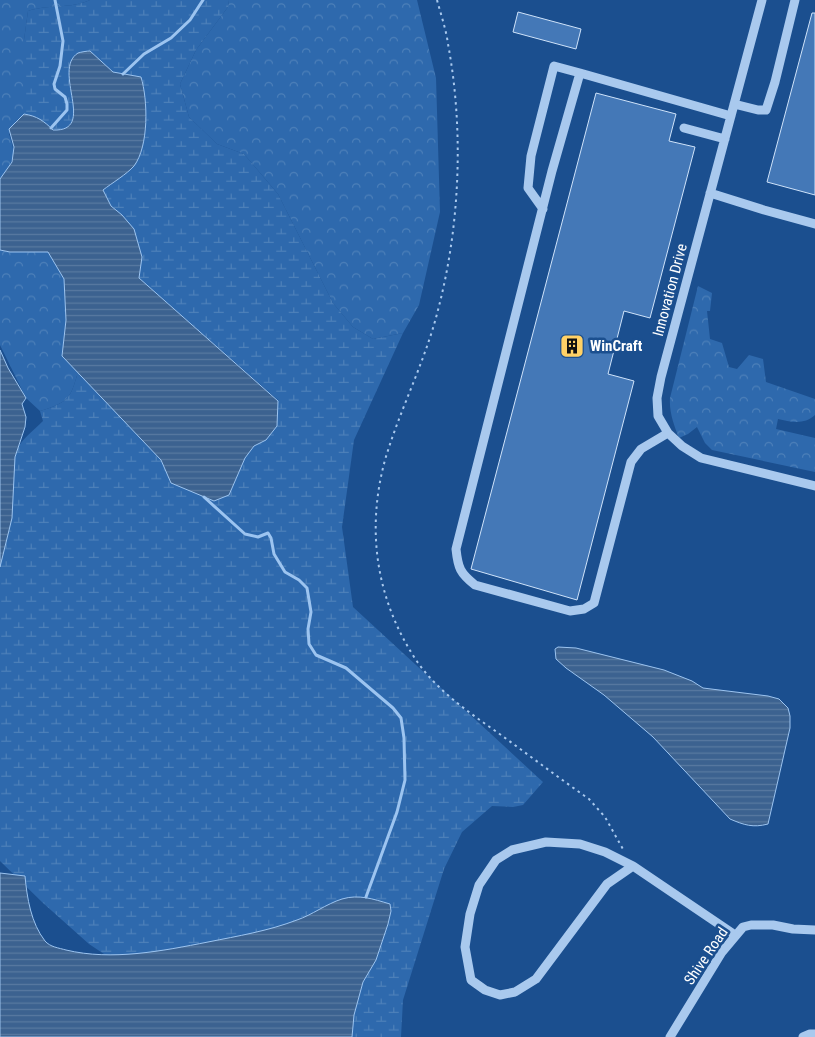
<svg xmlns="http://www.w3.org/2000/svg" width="815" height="1037" viewBox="0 0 815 1037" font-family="'Roboto Condensed',sans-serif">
<defs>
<pattern id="forest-crowns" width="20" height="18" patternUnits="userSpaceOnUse" patternTransform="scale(1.25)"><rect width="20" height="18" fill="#2e69ad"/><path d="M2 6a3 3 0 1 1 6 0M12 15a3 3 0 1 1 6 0" fill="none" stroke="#4d80b9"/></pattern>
<pattern id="wetland-marsh" width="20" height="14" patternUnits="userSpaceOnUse" patternTransform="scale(1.25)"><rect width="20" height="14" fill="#2e69ad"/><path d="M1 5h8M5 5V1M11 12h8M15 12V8" fill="none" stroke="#4d80b9"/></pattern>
<pattern id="water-rules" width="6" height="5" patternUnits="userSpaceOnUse" patternTransform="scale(1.25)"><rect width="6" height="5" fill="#3c6290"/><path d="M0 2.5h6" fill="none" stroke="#597aa1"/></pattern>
</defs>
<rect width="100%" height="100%" fill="#1b4f8f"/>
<!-- forest -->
<path fill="url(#forest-crowns)" d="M 0,0 L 90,0 C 71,9 48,4 28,11 L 24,40 L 24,114 L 16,121 L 9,134 C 17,156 13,161 0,179 Z
M 229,0 L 417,0 L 436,78 L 440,212 L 419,305 L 403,333 L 373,339 L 353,327 L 333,303 L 278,194 L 244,154 L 217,144 L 189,117 L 180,84 L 196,50 L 228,7 Z
M 0,250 L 10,252 L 48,252 L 64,279 L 66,319 L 62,356 L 78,372 C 70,400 68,402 40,411 L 26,398 L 0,345 Z
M 698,286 L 712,293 L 710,311 L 707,311 L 710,339 L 722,343 L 729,367 L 737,369 L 749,355 L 763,359 L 766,382 L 815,399 L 815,415 C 804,425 791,422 778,419 L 776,429 L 815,438 L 815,472 L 712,450 L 705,443 L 697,427 L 688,434 L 679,438 C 674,425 669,412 670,398 Z"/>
<!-- wetland -->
<path fill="url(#wetland-marsh)" d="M 90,0 L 229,0 L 228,7 L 196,50 L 180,84 L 189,117 L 217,144 L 244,154 L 278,194 L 333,303 L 353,327 L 373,339 L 403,333 L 354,440 L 342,527 L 353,607 L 543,782 L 523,805 L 513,807 L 492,806 L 462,832 L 444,869 L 403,1000 L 401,1037 L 111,1037 L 125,968 L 89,944 L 43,903 L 0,861 L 0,531 L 15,454 C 20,440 33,431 43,421 L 40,411 C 68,402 70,400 78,372 L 161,460 L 171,483 L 194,492 L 229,495 L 245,458 L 254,446 L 266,440 L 277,426 L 278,400 L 139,278 L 141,257 L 122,215 L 111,206 L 103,190 L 134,166 L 146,130 L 144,89 L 141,77 L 113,72 L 90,51 L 69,84 C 73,98 80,118 66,128 C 61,131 56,131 51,128 C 41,123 36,116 24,114 L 24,40 L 28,11 C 48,4 71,9 90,0 Z"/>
<!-- water -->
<path fill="url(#water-rules)" stroke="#9cc4f0" d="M 90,51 L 113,72 L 141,77 C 148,100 149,146 134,166 C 127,174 112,183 103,190 L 111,206 L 122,215 L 134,229 L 142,257 L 139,278 L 278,401 L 277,426 L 266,440 L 254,446 L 245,458 L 229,495 L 214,501 L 171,483 L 161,460 L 62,356 L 66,320 L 64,279 L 48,252 L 10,252 L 0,250 L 0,179 L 12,162 L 14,147 L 9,129 L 24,114 C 37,116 44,121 53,130 C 98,132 51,70 78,53 C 81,52 87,51 90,51 Z
M 0,350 L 8,368 L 26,398 L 22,404 L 26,417 L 25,427 L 15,457 L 12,518 L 0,567 Z
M 558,647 L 576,648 L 664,670 L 692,681 L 703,688 L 768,696 L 779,699 L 788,708 L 790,716 L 790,728 L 768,824 C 753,828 744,825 730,819 L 653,737 L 604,695 L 566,668 L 556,659 L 555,649 Z
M 0,873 L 25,876 C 27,898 31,923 45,941 C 50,947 59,948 66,950 C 112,961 162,951 208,942 C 238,936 268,931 297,920 C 312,915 326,904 342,899 C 359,894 373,899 390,904 L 391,911 L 388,924 L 376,960 L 363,982 L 354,1015 L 352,1037 L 0,1037 Z"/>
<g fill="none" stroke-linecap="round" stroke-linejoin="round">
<!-- stream -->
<path stroke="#9cc4f0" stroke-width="3" d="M 123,74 L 144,54 L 171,38 L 190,20 L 203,0
M 51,128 L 67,110 L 67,104 L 65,97 L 55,89 L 54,84 L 60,66 L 63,41 L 55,0
M 204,497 L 245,534 L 258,537 L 268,533 L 271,538 L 274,554 L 285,572 L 299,580 L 307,588 L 311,612 L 308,629 L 309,644 L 316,655 L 346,668 L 393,708 L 401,718 L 404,738 L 405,780 L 397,812 L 366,897"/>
</g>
<!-- building -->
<path fill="#4478b7" stroke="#cfe3fa" d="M 518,12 L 581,29 L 576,49 L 513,32 Z
M 812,13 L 815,13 L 815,195 L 767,182 Z
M 596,93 L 676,114 L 669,141 L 695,147 L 650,318 L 624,311 L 608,374 L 634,381 L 577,600 L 471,569 Z"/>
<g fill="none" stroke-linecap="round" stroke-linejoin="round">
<!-- path -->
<path stroke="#a9c9ee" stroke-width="2" stroke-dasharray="2.5 4" stroke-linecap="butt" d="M 437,0 C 441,15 446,29 448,44 C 464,130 460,226 438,310 C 425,362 400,409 385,460 C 366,530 376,599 416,660 C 438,692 470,713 501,735 C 530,756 559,778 589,799 L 605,817 L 624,851"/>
<!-- minor -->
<path stroke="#a9c9ee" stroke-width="9" d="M 762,0 L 661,377 L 657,398 L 658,416 L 668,433 L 682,446 L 701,458 L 815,486
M 734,104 L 758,110 L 766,110 L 775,82 L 795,0
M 684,128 L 725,139
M 710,193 L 764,210 L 815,224
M 543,209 L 528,188 L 531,156 L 554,66 L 580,73
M 668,433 L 641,449 L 631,462 L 594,603 L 584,609 L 570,611 L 475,585 C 460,573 458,568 456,549 L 552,171 L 580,73 L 731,116
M 633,866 L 607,884 L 536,979 L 515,992 L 500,995 L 485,990 L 471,980 L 465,947 L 470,914 L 479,885 L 496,860 L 512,850 L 546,842 L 580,844 L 605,852 L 633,866 L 735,935
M 670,1037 L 722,952 L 743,927 L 751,925 L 773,925 L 793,929 L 815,930
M 803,1037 L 810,1034 L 815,1034"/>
</g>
<!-- icons -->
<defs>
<g id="building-square" transform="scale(1.25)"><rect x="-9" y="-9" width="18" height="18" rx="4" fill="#ffd166" stroke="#1b4f8f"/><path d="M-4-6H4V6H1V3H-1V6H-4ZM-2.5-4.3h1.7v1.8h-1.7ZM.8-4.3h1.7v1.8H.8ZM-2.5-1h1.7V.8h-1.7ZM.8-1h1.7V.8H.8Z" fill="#111"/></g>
</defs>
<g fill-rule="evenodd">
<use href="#building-square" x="572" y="346"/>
</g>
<g text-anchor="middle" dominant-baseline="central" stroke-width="5" stroke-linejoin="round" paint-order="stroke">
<!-- street labels -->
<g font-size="15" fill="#fff" stroke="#1b4f8f">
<text transform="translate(670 290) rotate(-75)">Innovation Drive</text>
<text transform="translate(706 956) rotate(-56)">Shive Road</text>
</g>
<!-- poi labels -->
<g font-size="15" font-weight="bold" fill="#fff" stroke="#1b4f8f" text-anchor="start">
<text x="590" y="346">WinCraft</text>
</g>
</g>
</svg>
